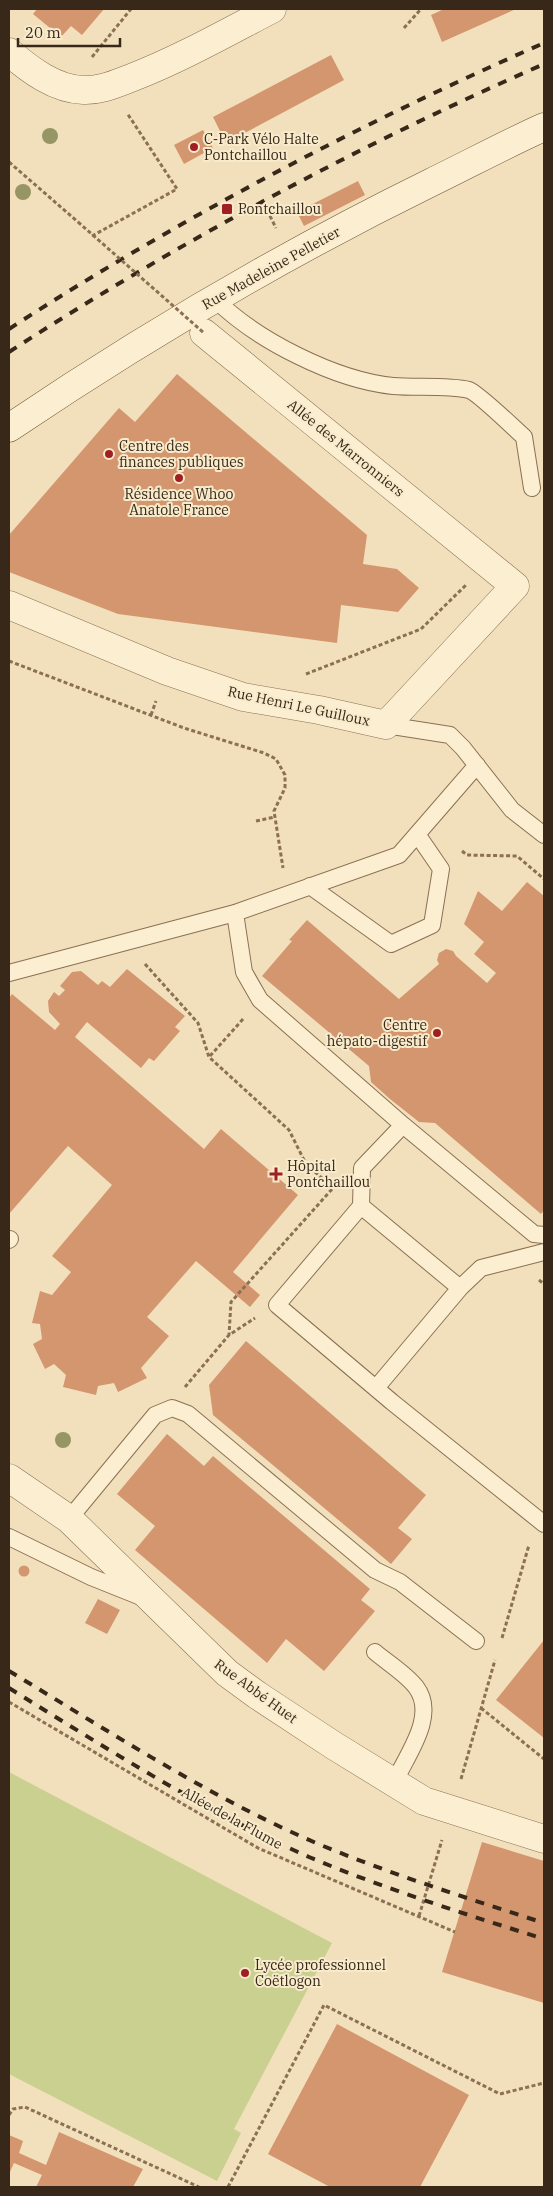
<svg xmlns="http://www.w3.org/2000/svg" width="553" height="2196" viewBox="0 0 553 2196" font-family="'IBM Plex Serif',serif">
<rect width="100%" height="100%" fill="#f2e0bc"/>
<!-- green -->
<path fill="#cad08f" d="M 9,1772 L 332,1943 L 234,2129 L 241,2133 L 217,2181 L 9,2074 Z"/>
<!-- building -->
<path fill="#d3966e" d="M 37,9 L 104,9 L 82,35 L 71,26 L 61,37 L 33,14 Z
M 444,9 L 516,9 L 442,42 L 431,15 Z
M 331,55 L 344,80 L 226,143 L 213,117 Z
M 203,130 L 213,148 L 184,164 L 174,145 Z
M 358,181 L 365,195 L 304,226 L 297,212 Z
M 177,374 L 367,535 L 363,564 L 397,569 L 419,588 L 398,612 L 341,605 L 337,643 L 118,614 L 9,572 L 9,535 L 119,408 L 135,422 Z
M 527,882 L 544,896 L 544,1118 L 543,1120 L 544,1122 L 544,1210 L 541,1214 L 435,1123 L 419,1122 L 390,1099 L 371,1082 L 369,1066 L 262,976 L 292,941 L 289,940 L 307,920 L 399,999 L 439,964 L 437,960 L 439,953 L 446,949 L 453,951 L 456,956 L 487,983 L 496,973 L 474,954 L 484,942 L 464,924 L 478,891 L 502,911 Z
M 127,969 L 185,1016 L 175,1027 L 180,1031 L 154,1061 L 149,1058 L 141,1068 L 87,1022 L 75,1037 L 204,1149 L 221,1129 L 298,1195 L 233,1272 L 260,1295 L 250,1307 L 196,1261 L 147,1317 L 169,1336 L 141,1368 L 147,1378 L 118,1392 L 114,1383 L 98,1386 L 96,1395 L 63,1387 L 66,1375 L 54,1364 L 45,1369 L 33,1344 L 42,1339 L 40,1324 L 32,1323 L 40,1291 L 52,1295 L 71,1272 L 52,1256 L 112,1185 L 68,1146 L 9,1214 L 9,1082 L 10,1080 L 9,1079 L 9,998 L 12,994 L 55,1030 L 60,1024 L 49,1012 L 48,1001 L 54,992 L 59,996 L 65,990 L 60,986 L 72,972 L 81,971 L 98,985 L 102,981 L 110,987 Z
M 246,1341 L 426,1495 L 398,1528 L 412,1539 L 391,1564 L 213,1415 L 209,1385 Z
M 167,1434 L 204,1466 L 213,1456 L 370,1589 L 361,1600 L 375,1611 L 324,1671 L 286,1639 L 267,1663 L 135,1550 L 155,1526 L 117,1494 Z
M18.5 1571a5.5 5.5 0 1 1 11 0a5.5 5.5 0 1 1-11 0Z
M 98,1599 L 120,1610 L 107,1634 L 85,1623 Z
M 544,1640 L 544,1738 L 496,1700 Z
M 482,1842 L 544,1861 L 544,2003 L 442,1972 Z
M 337,2024 L 469,2095 L 420,2187 L 330,2187 L 268,2154 Z
M 59,2132 L 143,2169 L 133,2187 L 36,2187 L 42,2175 L 14,2163 L 9,2174 L 9,2135 L 23,2141 L 19,2153 L 46,2165 Z"/>
<g fill="none" stroke-linecap="round" stroke-linejoin="round">
<!-- lane casing -->
<g stroke="#8b7054" stroke-width="18">
<path id="lane" d="M 215,299 C 256,340 335,380 393,386 C 415,388 448,385 469,390 C 478,393 514,428 524,437 L 532,488
M 386,725 L 450,735 L 463,748 L 512,810 L 544,835
M 310,886 L 391,944 L 432,925 L 441,869 L 417,834
M 235,913 L 244,972 L 260,1000 L 403,1125 L 534,1234 L 544,1235
M 9,973 L 235,913 L 399,855 L 477,765
M 403,1125 L 362,1168 L 361,1206 L 277,1305 L 392,1402 L 544,1524
M 361,1206 L 460,1288
M 9,1240 L 10,1239
M 376,1388 L 460,1288 L 481,1268 L 544,1252
M 69,1519 L 155,1415 L 172,1408 L 188,1414 L 375,1570 L 400,1582 L 476,1641
M 9,1537 L 91,1577 L 141,1597
M 375,1652 C 388,1663 406,1674 416,1687 C 438,1716 406,1756 394,1783"/>
</g>
<!-- street casing -->
<g stroke="#8b7054" stroke-width="29">
<path id="street" d="M 9,52 C 30,70 55,89 83,90 C 100,91 115,84 131,78 C 180,59 226,33 272,9
M 9,605 L 167,671 L 243,697 L 319,710 L 386,725 L 515,586 L 204,333
M 9,1478 L 69,1519 L 227,1673 L 257,1695 L 333,1745 L 424,1801 L 544,1839"/>
</g>
<!-- secondary casing -->
<g stroke="#6c5137" stroke-width="29">
<path id="secondary" d="M 9,428 C 144,337 285,254 432,182 C 469,164 506,144 544,127"/>
</g>
<!-- path -->
<path stroke="#8b7054" stroke-width="3" stroke-dasharray="4 2.5" stroke-linecap="butt" d="M 404,28 L 421,9
M 92,57 L 131,9
M 9,162 L 78,222
M 267,210 L 276,228
M 92,236 L 177,189 L 127,113
M 9,661 L 184,728 L 264,753 L 276,759 L 285,775 L 285,788 L 274,811 L 283,868
M 306,674 L 421,629 L 466,585
M 151,715 L 156,701
M 256,821 L 275,817
M 462,851 L 467,855 L 517,856 L 544,879
M 145,964 L 198,1023 L 209,1057 L 289,1130 L 306,1164 L 333,1188 L 231,1302 L 229,1335
M 210,1056 L 244,1018
M 539,1280 L 544,1284
M 185,1387 L 229,1335 L 255,1318
M 502,1638 L 529,1545
M 9,1702 L 258,1848 L 455,1932
M 481,1708 L 544,1759
M 461,1779 L 495,1660
M 419,1916 L 442,1840
M 9,2115 L 13,2109 L 25,2107 L 199,2187
M 228,2187 L 324,2005 L 500,2094 L 544,2083"/>
<!-- lane -->
<use href="#lane" stroke="#fceed0" stroke-width="16"/>
<!-- street -->
<use href="#street" stroke="#fceed0" stroke-width="28"/>
<!-- secondary -->
<use href="#secondary" stroke="#fceed0" stroke-width="28"/>
<!-- rail -->
<path stroke="#38281a" stroke-width="4" stroke-dasharray="9 9" stroke-linecap="butt" d="M 9,329 C 179,219 359,124 544,43
M 9,352 C 179,242 359,145 544,64
M 9,1671 C 107,1730 211,1798 316,1843 C 390,1874 467,1898 544,1923
M 9,1688 C 106,1748 204,1811 309,1857 C 385,1889 465,1914 544,1939"/>
<!-- path-bridge -->
<path stroke="#8b7054" stroke-width="3" stroke-dasharray="4 2.5" stroke-linecap="butt" d="M 78,222 L 204,333"/>
</g>
<!-- trees -->
<g fill="#969566">
<circle cx="50" cy="136" r="8"/>
<circle cx="23" cy="192" r="8"/>
<circle cx="63" cy="1440" r="8"/>
</g>
<!-- markers -->
<g fill="#9f1f22" stroke="#f8ebcc" stroke-width="2">
<circle cx="194" cy="147" r="5"/>
<rect x="221" y="203" width="12" height="12" rx="2.5"/>
<circle cx="109" cy="454" r="5"/>
<circle cx="179" cy="478" r="5"/>
<circle cx="437" cy="1033" r="5"/>
<path d="M273.5 1166.5h5v5h5v5h-5v5h-5v-5h-5v-5h5z"/>
<circle cx="245" cy="1973" r="5"/>
</g>
<g text-anchor="middle" dominant-baseline="central" stroke-width="4" stroke-linejoin="round" paint-order="stroke">
<!-- poi labels -->
<g font-size="14" fill="#38281a" stroke="#f8ebcc" text-anchor="start">
<text x="204" y="139">C-Park Vélo Halte<tspan x="204" dy="16">Pontchaillou</tspan></text>
<text x="238" y="209">Pontchaillou</text>
<text x="119" y="446">Centre des<tspan x="119" dy="16">finances publiques</tspan></text>
<text x="179" y="494" text-anchor="middle">Résidence Whoo<tspan x="179" dy="16">Anatole France</tspan></text>
<text x="427" y="1025" text-anchor="end">Centre<tspan x="427" dy="16">hépato-digestif</tspan></text>
<text x="287" y="1166">Hôpital<tspan x="287" dy="16">Pontchaillou</tspan></text>
<text x="255" y="1965">Lycée professionnel<tspan x="255" dy="16">Coëtlogon</tspan></text>
</g>
<!-- street labels -->
<g font-size="14" fill="#38281a" stroke="#f8ebcc">
<text transform="translate(271 268) rotate(-29)">Rue Madeleine Pelletier</text>
<text transform="translate(346 448) rotate(39)">Allée des Marronniers</text>
<text transform="translate(299 706) rotate(12)">Rue Henri Le Guilloux</text>
<text transform="translate(256 1691) rotate(36)">Rue Abbé Huet</text>
<text transform="translate(232 1818) rotate(29)">Allée de la Flume</text>
</g>
</g>
<!-- border -->
<rect width="553" height="2196" fill="none" stroke="#38281a" stroke-width="20"/>
<!-- scale -->
<path d="M18 38v8h102v-8" fill="none" stroke="#38281a" stroke-width="2.5"/>
<text x="25" y="38" font-size="15" fill="#38281a" stroke="#f8ebcc" stroke-width="4" paint-order="stroke">20 m</text>
</svg>
